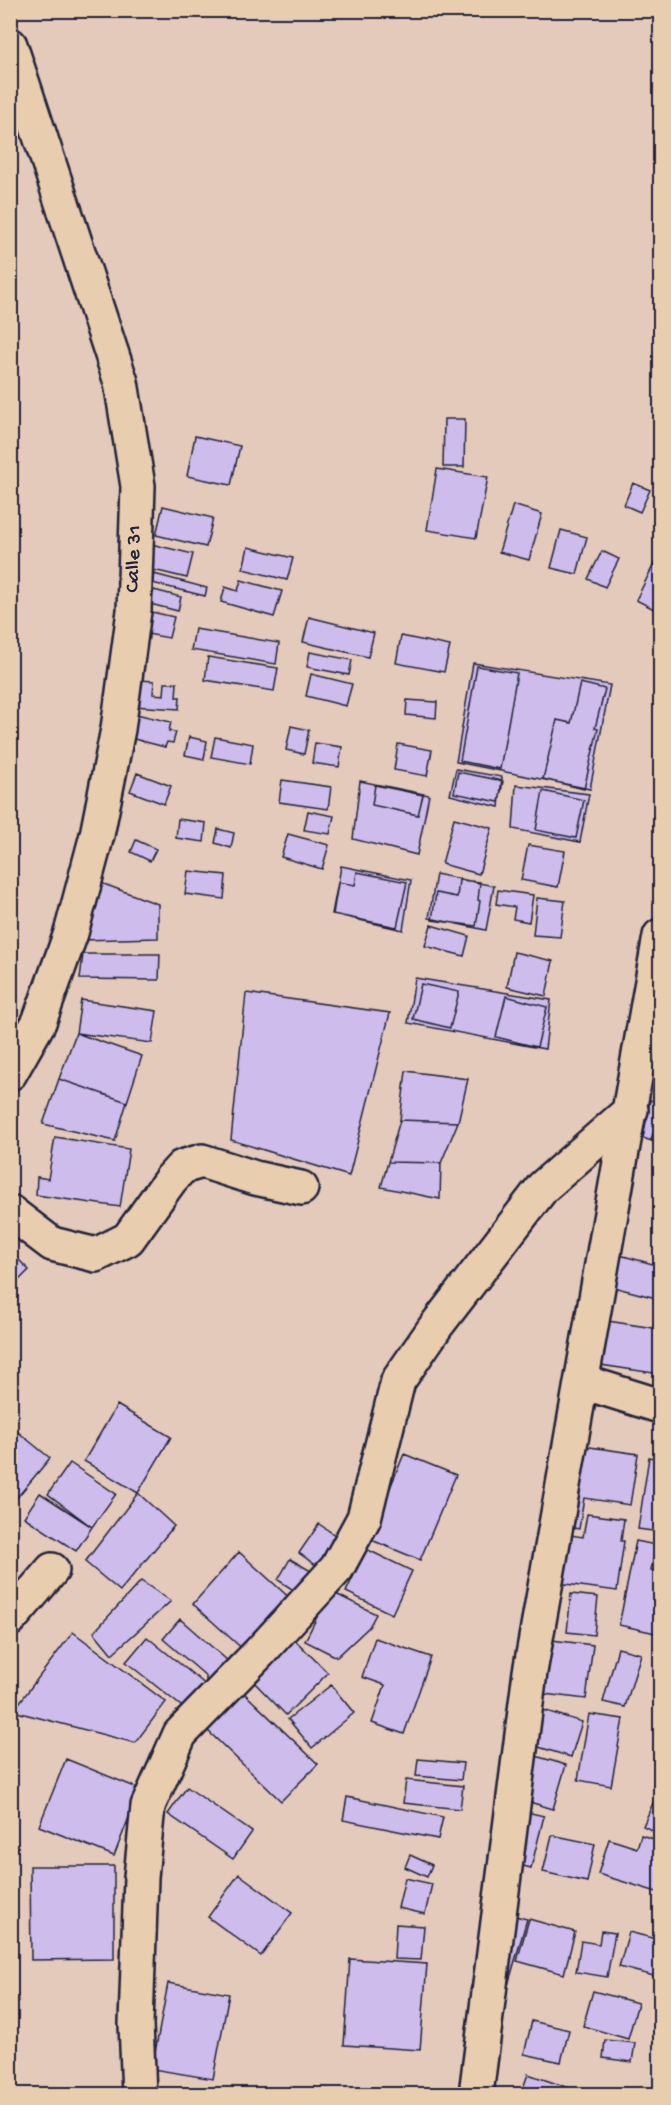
<svg xmlns="http://www.w3.org/2000/svg" width="671" height="2105" viewBox="0 0 671 2105" font-family="'Gochi Hand',sans-serif">
<rect width="100%" height="100%" fill="#e3cabb"/>
<filter id="ink" filterUnits="userSpaceOnUse"><feTurbulence type="fractalNoise" baseFrequency=".0167" numOctaves="2"/><feDisplacementMap in="SourceGraphic" scale="12" xChannelSelector="R" yChannelSelector="G"/><feConvolveMatrix kernelMatrix="1 2 1 2 8 2 1 2 1" color-interpolation-filters="sRGB"/></filter>
<g filter="url(#ink)">
<!-- building -->
<path fill="#cdbcec" stroke="#22223b" stroke-width="1.5" d="M 444,419 L 465,419 L 464,467 L 443,467 Z
M 195,436 L 240,446 L 231,485 L 187,476 Z
M 437,469 L 488,477 L 476,538 L 427,530 Z
M 633,483 L 650,490 L 640,512 L 624,505 Z
M 513,505 L 542,514 L 529,560 L 499,552 Z
M 163,506 L 213,518 L 206,547 L 156,535 Z
M 561,530 L 587,537 L 577,574 L 551,568 Z
M 151,544 L 193,554 L 187,578 L 145,568 Z
M 248,547 L 293,558 L 287,580 L 243,569 Z
M 602,551 L 619,559 L 605,587 L 588,579 Z
M 660,552 L 660,612 L 636,600 Z
M 154,574 L 207,588 L 205,596 L 152,583 Z
M 241,580 L 282,591 L 274,617 L 221,602 L 225,587 L 238,591 Z
M 154,590 L 181,597 L 178,611 L 150,604 Z
M 152,612 L 174,617 L 169,638 L 147,634 Z
M 309,617 L 374,633 L 368,657 L 303,642 Z
M 195,629 L 279,643 L 276,664 L 191,650 Z
M 401,636 L 450,646 L 444,672 L 396,663 Z
M 310,652 L 352,660 L 349,675 L 307,667 Z
M 208,657 L 278,668 L 274,691 L 205,680 Z
M 473,663 L 610,685 L 590,789 L 456,762 Z
M 477,666 L 517,673 L 500,769 L 460,761 Z
M 311,674 L 352,684 L 346,706 L 306,696 Z
M 139,680 L 154,681 L 153,694 L 164,695 L 165,683 L 177,683 L 176,697 L 180,697 L 179,709 L 133,706 Z
M 580,683 L 605,689 L 595,728 L 598,729 L 584,789 L 543,779 L 557,720 L 571,723 Z
M 407,700 L 437,702 L 436,718 L 406,715 Z
M 136,714 L 171,722 L 169,731 L 176,732 L 173,743 L 167,742 L 165,747 L 130,738 Z
M 291,726 L 309,730 L 304,754 L 286,750 Z
M 189,737 L 207,741 L 204,759 L 185,755 Z
M 215,737 L 253,744 L 250,764 L 211,757 Z
M 315,743 L 342,747 L 339,767 L 312,763 Z
M 398,744 L 432,750 L 427,776 L 394,770 Z
M 456,769 L 502,777 L 499,807 L 450,795 Z
M 458,772 L 503,781 L 499,802 L 454,793 Z
M 137,773 L 171,786 L 164,804 L 130,791 Z
M 282,780 L 331,787 L 328,809 L 279,802 Z
M 360,781 L 429,795 L 417,855 L 353,839 Z
M 375,785 L 423,795 L 418,815 L 372,805 Z
M 516,785 L 589,794 L 580,842 L 513,829 Z
M 543,791 L 584,800 L 576,838 L 536,830 Z
M 308,811 L 334,816 L 330,834 L 304,830 Z
M 454,818 L 492,828 L 479,874 L 442,864 Z
M 178,819 L 206,823 L 204,842 L 176,838 Z
M 218,829 L 234,833 L 231,848 L 215,843 Z
M 288,834 L 329,845 L 322,869 L 281,857 Z
M 136,840 L 156,849 L 150,861 L 131,852 Z
M 528,845 L 565,851 L 558,887 L 521,880 Z
M 341,866 L 411,880 L 403,930 L 333,914 Z
M 188,871 L 226,875 L 224,899 L 185,894 Z
M 357,872 L 407,882 L 397,927 L 332,914 L 338,882 L 355,885 Z
M 436,874 L 494,886 L 486,930 L 429,918 Z
M 93,880 L 158,904 L 158,938 L 82,940 Z
M 459,880 L 480,882 L 478,900 L 480,901 L 476,926 L 432,920 L 436,893 L 457,897 Z
M 498,890 L 533,895 L 529,922 L 513,919 L 515,907 L 496,904 Z
M 537,898 L 565,901 L 560,937 L 533,935 Z
M 431,925 L 469,936 L 464,956 L 425,946 Z
M 514,952 L 553,961 L 546,996 L 507,987 Z
M 83,954 L 160,954 L 159,980 L 80,979 Z
M 415,978 L 551,1000 L 545,1049 L 408,1023 Z
M 421,984 L 459,992 L 450,1028 L 413,1019 Z
M 246,993 L 390,1013 L 349,1176 L 231,1140 Z
M 506,996 L 547,1007 L 537,1047 L 496,1037 Z
M 81,1000 L 157,1011 L 152,1043 L 76,1033 Z
M 76,1033 L 142,1056 L 127,1102 L 59,1079 Z
M 406,1071 L 468,1079 L 458,1122 L 400,1120 Z
M 59,1079 L 127,1102 L 115,1141 L 43,1124 Z
M 650,1100 L 660,1103 L 660,1144 L 643,1138 Z
M 660,1111 L 660,1142 L 651,1140 Z
M 400,1120 L 458,1122 L 441,1163 L 388,1162 Z
M 55,1137 L 129,1149 L 120,1207 L 36,1195 L 37,1177 L 48,1179 Z
M 388,1162 L 441,1163 L 440,1199 L 381,1187 Z
M 10,1251 L 29,1270 L 10,1289 Z
M 609,1252 L 660,1266 L 660,1299 L 601,1284 Z
M 601,1320 L 660,1329 L 660,1374 L 594,1364 Z
M 117,1405 L 171,1437 L 138,1493 L 84,1461 Z
M 18,1432 L 50,1458 L 10,1506 L 10,1441 Z
M 569,1444 L 638,1454 L 630,1505 L 584,1498 L 579,1529 L 557,1525 Z
M 404,1454 L 456,1475 L 420,1560 L 369,1539 Z
M 649,1457 L 660,1459 L 660,1532 L 638,1529 Z
M 70,1463 L 116,1494 L 92,1527 L 48,1494 Z
M 40,1493 L 92,1527 L 76,1551 L 24,1517 Z
M 138,1493 L 174,1526 L 120,1591 L 85,1562 Z
M 587,1514 L 624,1519 L 621,1541 L 624,1541 L 617,1591 L 544,1581 L 551,1532 L 583,1537 Z
M 319,1524 L 345,1542 L 324,1571 L 299,1553 Z
M 636,1541 L 656,1545 L 651,1570 L 660,1572 L 660,1634 L 619,1625 Z
M 366,1549 L 412,1571 L 392,1614 L 346,1592 Z
M 239,1552 L 293,1601 L 247,1653 L 193,1604 Z
M 290,1559 L 311,1571 L 298,1593 L 278,1580 Z
M 141,1581 L 171,1601 L 112,1654 L 94,1632 Z
M 330,1591 L 376,1614 L 369,1627 L 337,1657 L 305,1641 Z
M 571,1594 L 598,1597 L 594,1635 L 567,1632 Z
M 180,1619 L 228,1661 L 206,1685 L 206,1676 L 163,1639 Z
M 73,1632 L 166,1702 L 135,1743 L 13,1711 Z
M 147,1637 L 206,1685 L 186,1710 L 126,1662 Z
M 375,1638 L 431,1657 L 404,1734 L 372,1723 L 385,1685 L 362,1677 Z
M 534,1638 L 593,1645 L 586,1699 L 527,1692 Z
M 294,1639 L 328,1673 L 286,1715 L 252,1680 Z
M 618,1648 L 641,1654 L 625,1707 L 603,1702 Z
M 331,1685 L 354,1713 L 312,1748 L 288,1719 Z
M 243,1692 L 318,1764 L 281,1801 L 207,1730 Z
M 530,1706 L 582,1722 L 571,1757 L 519,1741 Z
M 589,1714 L 623,1719 L 611,1786 L 578,1780 Z
M 519,1751 L 566,1765 L 553,1809 L 506,1795 Z
M 66,1759 L 140,1789 L 114,1856 L 39,1826 Z
M 418,1759 L 463,1763 L 461,1780 L 416,1776 Z
M 406,1780 L 463,1786 L 460,1809 L 403,1803 Z
M 187,1787 L 252,1832 L 233,1859 L 168,1814 Z
M 347,1797 L 443,1817 L 438,1839 L 343,1820 Z
M 653,1803 L 660,1806 L 660,1834 L 643,1826 Z
M 501,1806 L 544,1816 L 531,1868 L 488,1857 Z
M 552,1835 L 595,1844 L 587,1882 L 543,1872 Z
M 641,1835 L 660,1841 L 660,1893 L 598,1874 L 609,1839 L 637,1848 Z
M 410,1855 L 432,1865 L 427,1877 L 405,1867 Z
M 30,1866 L 114,1866 L 114,1959 L 31,1960 Z
M 239,1874 L 292,1913 L 261,1956 L 208,1917 Z
M 405,1878 L 432,1884 L 425,1914 L 398,1908 Z
M 493,1910 L 527,1919 L 504,1999 L 470,1990 Z
M 529,1919 L 575,1932 L 564,1974 L 517,1961 Z
M 396,1924 L 424,1926 L 421,1960 L 394,1959 Z
M 601,1931 L 615,1933 L 607,1977 L 576,1972 L 581,1941 L 599,1944 Z
M 629,1932 L 660,1940 L 660,1954 L 654,1976 L 619,1967 Z
M 350,1959 L 427,1964 L 420,2050 L 344,2045 Z
M 168,1983 L 229,1994 L 213,2079 L 152,2069 Z
M 593,1991 L 638,2003 L 628,2039 L 583,2026 Z
M 532,2021 L 569,2030 L 561,2062 L 524,2054 Z
M 605,2040 L 635,2043 L 632,2062 L 603,2058 Z
M 528,2074 L 572,2089 L 570,2094 L 521,2094 Z
M 622,2090 L 622,2094 L 591,2094 L 590,2093 Z"/>
<g fill="none" stroke-linecap="round" stroke-linejoin="round">
<!-- minor casing -->
<g stroke="#22223b" stroke-width="38">
<path id="minor" d="M 10,45 L 121,382 L 138,486 L 134,611 L 118,729 L 97,835 L 71,933 L 39,1022 L 10,1073
M 10,1212 L 52,1244 L 96,1255 L 128,1239 L 171,1179 L 182,1167 L 202,1161 L 255,1178 L 301,1188
M 583,1382 L 660,1406
M 10,1619 L 52,1570
M 139,2094 L 136,2024 L 141,1877 L 148,1806 L 180,1734 L 259,1653 L 337,1568 L 364,1518 L 398,1381 L 436,1326 L 543,1187 L 631,1110
M 476,2094 L 530,1672 L 660,936"/>
</g>
<!-- minor -->
<use href="#minor" stroke="#e8cdaf" stroke-width="33"/>
</g>
</g>
<g text-anchor="middle" dominant-baseline="central" stroke-width="4.5" stroke-linejoin="round" paint-order="stroke">
<!-- street labels -->
<g font-size="21" fill="#22223b" stroke="#e8cdaf">
<text transform="translate(135 559) rotate(-88)">Calle 31</text>
</g>
</g>
<!-- margin -->
<rect width="671" height="2105" fill="none" stroke="#e8cdaf" stroke-width="36"/>
<rect x="18" y="18" width="635" height="2069" fill="none" stroke="#22223b" stroke-width="2" filter="url(#ink)"/>
</svg>
